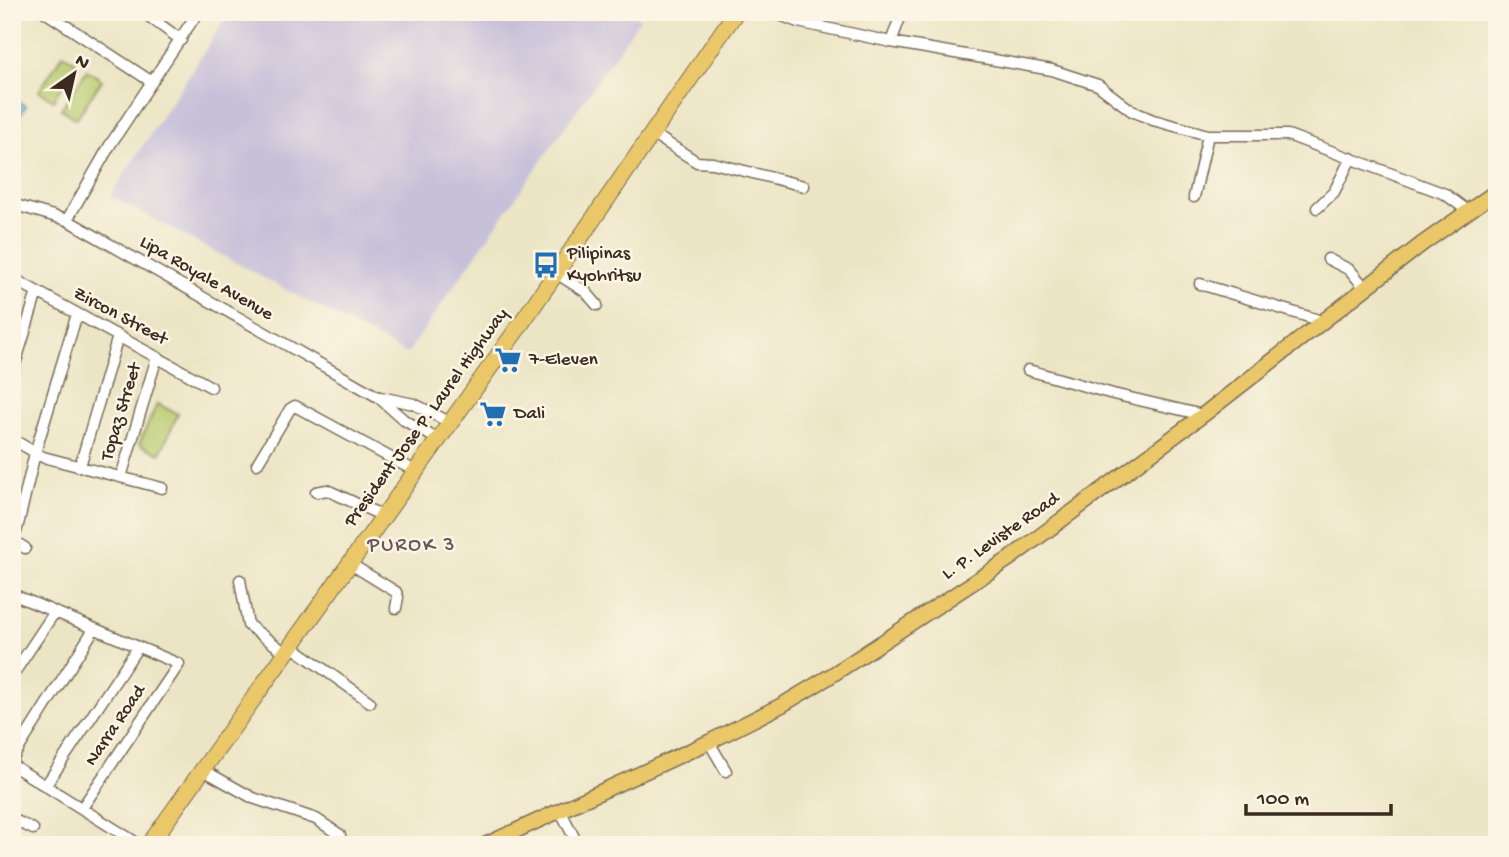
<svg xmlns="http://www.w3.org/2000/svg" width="1509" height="857" viewBox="0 0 1509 857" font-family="'Gochi Hand',sans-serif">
<defs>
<pattern id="water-ripples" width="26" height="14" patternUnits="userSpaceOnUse" patternTransform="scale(1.75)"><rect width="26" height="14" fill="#74bfee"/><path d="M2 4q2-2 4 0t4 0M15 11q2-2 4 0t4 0" fill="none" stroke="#609bc0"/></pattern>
</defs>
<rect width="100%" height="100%" fill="#fcf5e5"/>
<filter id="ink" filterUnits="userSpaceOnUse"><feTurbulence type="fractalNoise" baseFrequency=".0143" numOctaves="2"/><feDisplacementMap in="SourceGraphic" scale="14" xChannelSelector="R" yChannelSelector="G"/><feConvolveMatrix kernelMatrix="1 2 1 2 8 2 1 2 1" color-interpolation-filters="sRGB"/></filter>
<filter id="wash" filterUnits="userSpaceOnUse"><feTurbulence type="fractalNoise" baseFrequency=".00686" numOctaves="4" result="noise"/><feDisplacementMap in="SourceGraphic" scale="28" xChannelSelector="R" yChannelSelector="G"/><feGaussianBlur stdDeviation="1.57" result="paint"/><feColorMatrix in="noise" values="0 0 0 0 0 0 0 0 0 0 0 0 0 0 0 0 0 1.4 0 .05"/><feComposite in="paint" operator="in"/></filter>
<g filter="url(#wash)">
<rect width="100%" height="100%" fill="#ece5c5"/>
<!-- industrial -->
<path fill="#c7c0d9" d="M 230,12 L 629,12 L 640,19 L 407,354 L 110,196 Z"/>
<!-- green -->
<path fill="#b7ca6e" stroke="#797a46" stroke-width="2" d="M 63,54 L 78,63 L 53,100 L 39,91 Z
M 87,70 L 102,80 L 76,119 L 61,109 Z
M 157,404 L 178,414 L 160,454 L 139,444 Z"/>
<!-- water -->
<path fill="url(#water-ripples)" stroke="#587486" stroke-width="2" d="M 16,100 L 26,106 L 14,125 L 12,105 Z"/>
</g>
<g filter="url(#ink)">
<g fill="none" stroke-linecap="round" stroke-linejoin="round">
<!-- minor casing -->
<g stroke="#796b58" stroke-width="13">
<path id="minor" d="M 45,12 L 152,82
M 143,12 L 181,40
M 772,12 L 798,22 L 891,42 L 902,12
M 891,42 L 1052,70 L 1098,85 L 1132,111 L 1153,120 L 1208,135 L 1194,197
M 653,134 L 697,162 L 713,163 L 804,186
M 1208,135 L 1288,135 L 1445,194 L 1468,211
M 12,204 L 67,220 L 378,397 L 404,420 L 437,439
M 1317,208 L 1334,192 L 1351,158
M 67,220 L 110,145 L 198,12
M 1328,259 L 1350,270 L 1365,288
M 556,273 L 586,292 L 597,305
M 12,278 L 211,387
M 1200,284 L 1322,321
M 1028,370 L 1113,394 L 1203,415
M 12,374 L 37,292
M 380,397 L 414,404 L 449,422
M 12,439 L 43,457 L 162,488
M 257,464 L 290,409 L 295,406 L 415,471
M 80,466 L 118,336
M 121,477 L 157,357
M 316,492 L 327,490 L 383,516
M 12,538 L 17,529 L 35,453 L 77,314
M 12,540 L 25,548
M 349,563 L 396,592 L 398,597 L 396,608
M 240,580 L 248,625 L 286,653
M 12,594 L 179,664 L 82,808
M 291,646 L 370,702
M 12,676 L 54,613
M 709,742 L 726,771
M 12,759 L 94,629
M 12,765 L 140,845
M 203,770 L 253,798 L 316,819 L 340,835
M 46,785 L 138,647
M 561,812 L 578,845
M 12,819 L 33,829"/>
</g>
<!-- major casing -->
<g stroke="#796b58" stroke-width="17">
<path id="major" d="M 485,845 L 709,742 L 782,705 L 832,675 L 1009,559 L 1203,415 L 1422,244 L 1497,191"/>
</g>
<!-- highway casing -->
<g stroke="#796b58" stroke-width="18">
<path id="highway" d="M 149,845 L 518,328 L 736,12"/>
</g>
<!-- minor -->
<use href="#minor" stroke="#fff" stroke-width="10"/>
<!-- major -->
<use href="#major" stroke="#eac769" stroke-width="14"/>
<!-- highway -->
<use href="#highway" stroke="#eac769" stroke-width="16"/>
</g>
</g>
<!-- icons -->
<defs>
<g id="bus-bare" transform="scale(2.1)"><path d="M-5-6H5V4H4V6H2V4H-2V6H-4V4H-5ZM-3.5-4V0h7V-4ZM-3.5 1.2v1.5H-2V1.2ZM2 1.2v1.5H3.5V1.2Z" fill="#1f6fb2" stroke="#fcf5e5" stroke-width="2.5" paint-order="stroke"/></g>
<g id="supermarket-bare" transform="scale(2.1)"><path d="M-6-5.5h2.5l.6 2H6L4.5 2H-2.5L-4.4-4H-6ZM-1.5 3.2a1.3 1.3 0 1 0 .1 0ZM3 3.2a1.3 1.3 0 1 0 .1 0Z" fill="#1f6fb2" stroke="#fcf5e5" stroke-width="2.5" paint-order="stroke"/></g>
</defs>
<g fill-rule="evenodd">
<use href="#bus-bare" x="546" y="265"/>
<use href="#supermarket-bare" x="508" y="360"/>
<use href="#supermarket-bare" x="493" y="414"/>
</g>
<g text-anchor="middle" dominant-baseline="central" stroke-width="5" stroke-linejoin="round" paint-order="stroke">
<!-- poi labels -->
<g font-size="19" fill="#3b2a1e" stroke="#fcf5e5" text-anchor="start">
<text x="567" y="254">Pilipinas<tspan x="567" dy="22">Kyohritsu</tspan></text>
<text x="529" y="360">7-Eleven</text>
<text x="514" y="414">Dali</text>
</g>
<!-- street labels -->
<g font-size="19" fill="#3b2a1e" stroke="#fcf5e5">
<text transform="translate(206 279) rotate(30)">Lipa Royale Avenue</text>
<text transform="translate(120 317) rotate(28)">Zircon Street</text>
<text transform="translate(122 412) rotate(-73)">Topaz Street</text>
<text transform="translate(427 418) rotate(-54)">President Jose P. Laurel Highway</text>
<text transform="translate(1001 537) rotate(-35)">L. P. Leviste Road</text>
<text transform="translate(116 726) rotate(-56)">Narra Road</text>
</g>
<!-- neighbourhood labels -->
<g font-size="21" letter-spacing="2" fill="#69555b" stroke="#fcf5e5">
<text x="412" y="546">PUROK 3</text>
</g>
</g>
<!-- margin -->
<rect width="1509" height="857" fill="none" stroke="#fcf5e5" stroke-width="42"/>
<!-- north arrow -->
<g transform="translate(74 74) rotate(34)" stroke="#fcf5e5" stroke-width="5" paint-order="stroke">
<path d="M0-5L12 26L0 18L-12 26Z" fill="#3b2a1e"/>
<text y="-10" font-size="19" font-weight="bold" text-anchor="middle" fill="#3b2a1e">N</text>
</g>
<!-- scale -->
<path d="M1246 804v10h145v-10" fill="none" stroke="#3b2a1e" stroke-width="3.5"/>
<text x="1257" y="804" font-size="21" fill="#3b2a1e" stroke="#fcf5e5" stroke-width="5" paint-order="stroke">100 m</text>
</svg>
